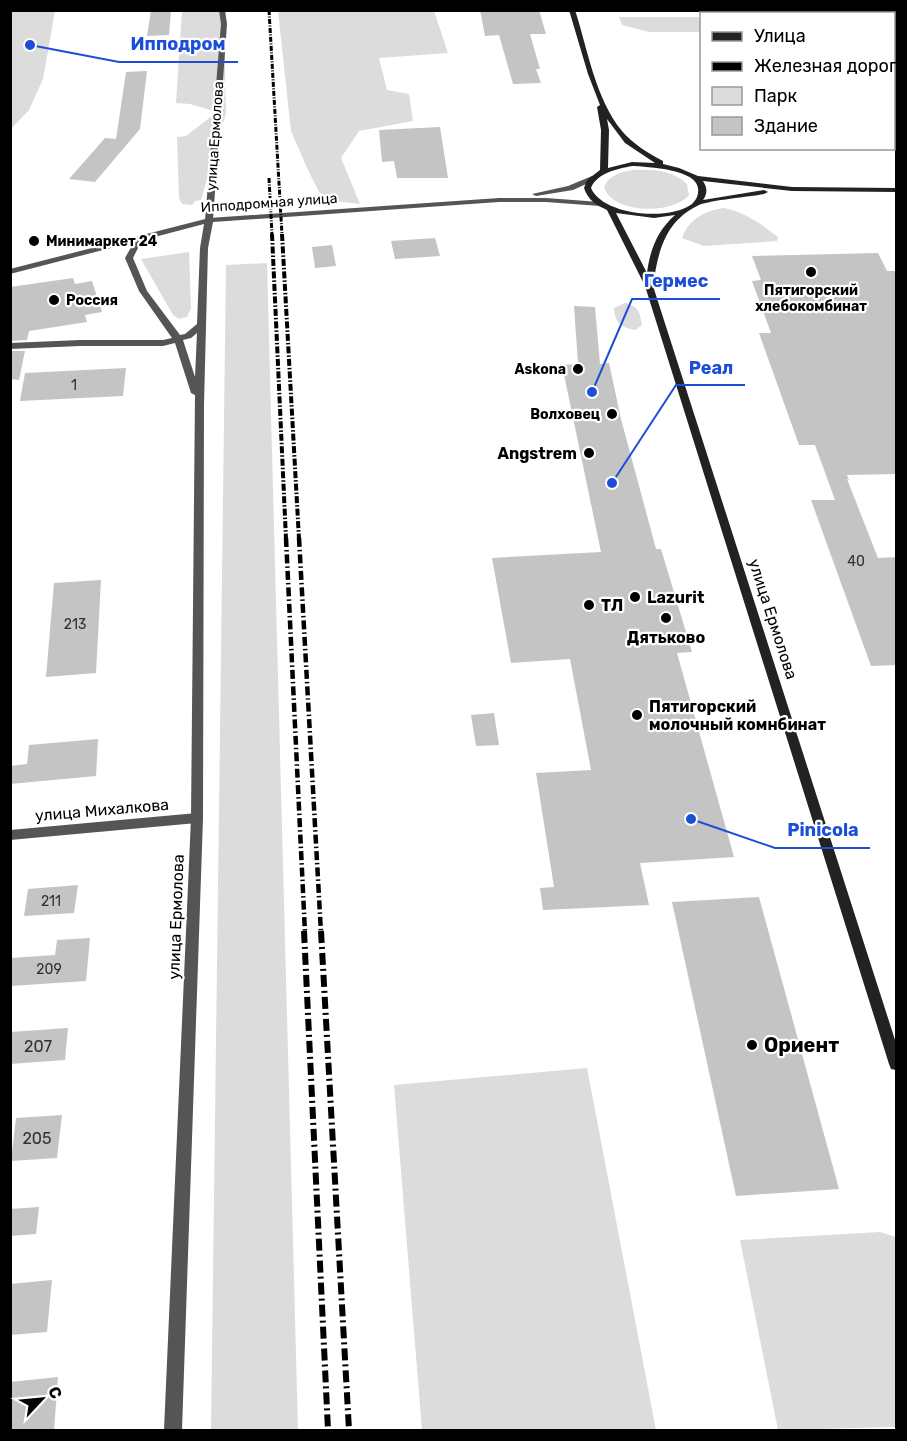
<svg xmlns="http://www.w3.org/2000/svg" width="907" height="1441" viewBox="0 0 907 1441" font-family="Rubik,sans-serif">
<rect width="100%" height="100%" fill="#fff"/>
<!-- green -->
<path fill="#dcdcdc" d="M 11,10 L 55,11 L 43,79 L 29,110 L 11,129 Z
M 182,11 L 222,11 L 224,24 L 226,113 L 201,200 L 195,201 L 192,205 L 182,204 L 179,198 L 177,137 L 186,136 L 217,112 L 190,104 L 176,103 Z
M 278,11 L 434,11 L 448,53 L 379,58 L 387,90 L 409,94 L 413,121 L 359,131 L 341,158 L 360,204 L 334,201 L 319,192 L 307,168 L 291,131 Z
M 619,17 L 701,17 L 701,32 L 649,32 L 622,25 Z
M 633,170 C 652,169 673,170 687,184 L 689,195 C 673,215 612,214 604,187 C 609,175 621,172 633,170 Z
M 723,208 C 743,211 763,225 778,237 L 777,241 L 704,246 L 682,238 C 688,220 704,211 723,208 Z
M 189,252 L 191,308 L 187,317 L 179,319 L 173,315 L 141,259 Z
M 267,263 L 298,1430 L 211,1430 L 226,265 Z
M 625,303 C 638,306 640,312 642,325 L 635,330 C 621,327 615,323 614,308 Z
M 587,1068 L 656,1430 L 422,1430 L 394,1085 Z
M 880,1232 L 896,1237 L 896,1427 L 778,1430 L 740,1240 Z"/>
<!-- building -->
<path fill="#c4c4c4" d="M 151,10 L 171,10 L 169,35 L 147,36 Z
M 480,10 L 539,10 L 546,34 L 530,34 L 540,69 L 536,69 L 541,83 L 513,84 L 499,35 L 485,36 Z
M 147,71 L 140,129 L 95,182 L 69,179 L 105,138 L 116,139 L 126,72 Z
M 440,127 L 448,178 L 397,178 L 394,161 L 382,162 L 379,130 Z
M 435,238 L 440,256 L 395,259 L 391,241 Z
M 332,245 L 336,266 L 315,268 L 312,247 Z
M 878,253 L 887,271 L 897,271 L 897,474 L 847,475 L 849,480 L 847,479 L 878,558 L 897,557 L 897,665 L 871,666 L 811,500 L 835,500 L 815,445 L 799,445 L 759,333 L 771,333 L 752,281 L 761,280 L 752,256 Z
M 73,278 L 75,284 L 92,281 L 102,312 L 85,315 L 87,322 L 29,331 L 27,340 L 10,341 L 10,287 Z
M 574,306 L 595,307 L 600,364 L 609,363 L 621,419 L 656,549 L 661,549 L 692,652 L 677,653 L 734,857 L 640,863 L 649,905 L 543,910 L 540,888 L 554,887 L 536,773 L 591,770 L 570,659 L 511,663 L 492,558 L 601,552 L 562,365 L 578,364 Z
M 10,351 L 25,351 L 19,380 L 10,379 Z
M 126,368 L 123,396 L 20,401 L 25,373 Z
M 101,580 L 96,673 L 46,677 L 54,583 Z
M 494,713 L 499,745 L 476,746 L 471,715 Z
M 98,739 L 96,776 L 10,784 L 10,766 L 27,764 L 29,745 Z
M 78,885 L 74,913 L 24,916 L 28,889 Z
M 759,897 L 839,1189 L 736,1196 L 672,902 Z
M 90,938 L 86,981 L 10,986 L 10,958 L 55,955 L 57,940 Z
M 68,1028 L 65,1060 L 10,1064 L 10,1032 Z
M 62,1115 L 57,1158 L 11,1161 L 16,1118 Z
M 39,1207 L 36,1234 L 10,1236 L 10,1209 Z
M 52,1280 L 47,1332 L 10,1335 L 10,1284 Z
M 58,1377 L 54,1431 L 10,1431 L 10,1382 Z"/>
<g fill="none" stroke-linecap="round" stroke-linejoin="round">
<!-- minor -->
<path fill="#555" fill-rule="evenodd" d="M 219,10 L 225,10 L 227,24 L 213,220 L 209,222 L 205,220 L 221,24 Z
M 197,813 L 202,815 L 203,818 L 202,821 L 197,823 L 10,840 L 10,830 Z"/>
<!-- tertiary -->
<path fill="#555" fill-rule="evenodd" d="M 592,176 L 596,178 L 595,180 L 573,190 L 536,196 L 532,194 L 568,186 Z
M 499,198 L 546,198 L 600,202 L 604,204 L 600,206 L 546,202 L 499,202 L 213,222 L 208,248 L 204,404 L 203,818 L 182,1430 L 164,1430 L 191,818 L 195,395 L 191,393 L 175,343 L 163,346 L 80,346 L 10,349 L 10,343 L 80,340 L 163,340 L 172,338 L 139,291 L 125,258 L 134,242 L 10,274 L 10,269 L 209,218 ZM 204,224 L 200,248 L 197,324 L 185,334 L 180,335 L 147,291 L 133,258 L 138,248 L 147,239 ZM 197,333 L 195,377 L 183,340 L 191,338 Z"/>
<!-- secondary -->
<path fill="#222" fill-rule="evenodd" d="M 569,10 L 575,10 C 588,50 595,98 622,131 C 633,144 648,153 663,161 L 663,164 L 679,168 L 698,176 L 792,187 L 896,188 L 896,192 L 792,191 L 703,181 C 707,187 708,193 703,200 L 764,190 L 768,192 L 764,194 C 749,197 711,200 699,205 C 665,221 658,251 653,286 L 896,1043 L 896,1070 L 891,1069 L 889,1064 L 645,286 L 607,210 C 596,205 588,200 584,188 L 587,180 L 600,170 L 601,130 L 597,107 L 600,105 L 588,74 ZM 607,119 L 625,143 L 655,163 L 632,162 L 608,168 L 609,130 ZM 632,166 C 648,167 702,169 698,192 C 698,197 695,201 692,204 C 670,221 603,216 591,188 C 597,173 617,169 632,166 ZM 616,213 L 654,218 L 675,215 C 657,231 650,250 647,273 Z"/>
<!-- rail-far3 -->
<path stroke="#000" stroke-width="3" stroke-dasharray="5 1.5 1 1.5" stroke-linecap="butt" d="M 269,10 L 282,235
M 269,178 L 272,235"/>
<!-- rail-far2 -->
<path stroke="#000" stroke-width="4" stroke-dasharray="7 2 1.5 2" stroke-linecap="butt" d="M 272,234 L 286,539
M 282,234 L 299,539"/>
<!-- rail-far1 -->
<path stroke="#000" stroke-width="4.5" stroke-dasharray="9 3 1.5 3" stroke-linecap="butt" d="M 286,538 L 305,933
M 299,538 L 321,933"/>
<!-- rail -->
<path stroke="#000" stroke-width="6" stroke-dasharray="12 4 2 4" stroke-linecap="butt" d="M 304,931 L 328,1430
M 321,931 L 349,1430"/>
</g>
<!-- markers -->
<g fill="#000" stroke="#fff" stroke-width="2">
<circle cx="34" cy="241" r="6"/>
<circle cx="811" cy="272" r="6"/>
<circle cx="54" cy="300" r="6"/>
<circle cx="578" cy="369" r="6"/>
<circle cx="612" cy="414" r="6"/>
<circle cx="589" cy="453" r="6"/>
<circle cx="635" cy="597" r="6"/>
<circle cx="589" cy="605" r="6"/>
<circle cx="666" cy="618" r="6"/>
<circle cx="637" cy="715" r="6"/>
<circle cx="752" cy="1045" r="6"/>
</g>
<g text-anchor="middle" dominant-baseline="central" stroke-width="4.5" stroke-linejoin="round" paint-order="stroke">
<!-- far-street labels -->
<g font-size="14" fill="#000" stroke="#fff">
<text transform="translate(215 136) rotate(-86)">улица Ермолова</text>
<text transform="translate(269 203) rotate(-4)">Ипподромная улица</text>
</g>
<!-- far-poi labels -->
<g font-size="14" font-weight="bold" fill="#000" stroke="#fff" text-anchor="start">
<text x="46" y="241">Минимаркет 24</text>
<text x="811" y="290" text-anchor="middle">Пятигорский<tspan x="811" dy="16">хлебокомбинат</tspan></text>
<text x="66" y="300">Россия</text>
<text x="566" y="369" text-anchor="end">Askona</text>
<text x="600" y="414" text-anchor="end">Волховец</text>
</g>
<!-- number labels -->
<g font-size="14" fill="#313131">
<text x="74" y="385">1</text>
<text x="856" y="561">40</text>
<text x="75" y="624">213</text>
<text x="51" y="901">211</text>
<text x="49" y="969">209</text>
</g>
<!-- poi labels -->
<g font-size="16" font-weight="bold" fill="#000" stroke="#fff" text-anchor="start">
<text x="577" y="453" text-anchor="end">Angstrem</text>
<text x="647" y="597">Lazurit</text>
<text x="601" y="605">ТЛ</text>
<text x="666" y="637" text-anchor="middle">Дятьково</text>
<text x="649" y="706">Пятигорский<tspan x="649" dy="18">молочный комнбинат</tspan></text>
</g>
<!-- street labels -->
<g font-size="16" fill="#000" stroke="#fff">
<text transform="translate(773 619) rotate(72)">улица Ермолова</text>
<text transform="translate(102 810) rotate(-5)">улица Михалкова</text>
<text transform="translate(176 917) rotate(-88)">улица Ермолова</text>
</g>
<!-- near-number labels -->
<g font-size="16" fill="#313131">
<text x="38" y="1046">207</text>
<text x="37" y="1138">205</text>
</g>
<!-- near-poi labels -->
<g font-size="20" font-weight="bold" fill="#000" stroke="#fff" text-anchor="start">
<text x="764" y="1045">Ориент</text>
</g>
</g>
<!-- callouts -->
<path fill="none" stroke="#1d4ed8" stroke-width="2" d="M30 45L119 62H238M592 392L632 299H720M612 483L676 385H745M691 819L775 848H870"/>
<g fill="#1d4ed8" stroke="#fff" stroke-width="2">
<circle cx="30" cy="45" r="6"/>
<circle cx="592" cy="392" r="6"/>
<circle cx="612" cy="483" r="6"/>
<circle cx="691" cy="819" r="6"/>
</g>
<g font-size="18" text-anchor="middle" font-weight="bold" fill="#1d4ed8" stroke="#fff" stroke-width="4.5" stroke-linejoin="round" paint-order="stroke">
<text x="178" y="50">Ипподpом</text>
<text x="676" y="287">Гермес</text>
<text x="711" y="374">Реал</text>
<text x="823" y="836">Pinicola</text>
</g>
<!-- border -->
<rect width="907" height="1441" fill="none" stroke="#000000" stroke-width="24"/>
<!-- legend -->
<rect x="700" y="12" width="195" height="138" fill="#ffffff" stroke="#999999" stroke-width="1.5"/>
<rect x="712" y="32" width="30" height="9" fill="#222222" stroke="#999999" stroke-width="1.5"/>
<text x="754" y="42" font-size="18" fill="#000000">Улица</text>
<rect x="712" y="62" width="30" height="9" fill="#000000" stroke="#999999" stroke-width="1.5"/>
<text x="754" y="72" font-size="18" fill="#000000">Железная дорога</text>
<rect x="712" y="87" width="30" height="18" fill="#dcdcdc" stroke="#999999" stroke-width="1.5"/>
<text x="754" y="102" font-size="18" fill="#000000">Парк</text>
<rect x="712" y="117" width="30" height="18" fill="#c4c4c4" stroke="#999999" stroke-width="1.5"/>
<text x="754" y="132" font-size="18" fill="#000000">Здание</text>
<!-- north arrow -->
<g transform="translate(42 1399) rotate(64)" stroke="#ffffff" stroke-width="4.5" paint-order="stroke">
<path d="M0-4.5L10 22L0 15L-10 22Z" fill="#000000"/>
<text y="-9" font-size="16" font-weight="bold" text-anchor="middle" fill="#000000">С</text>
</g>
</svg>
